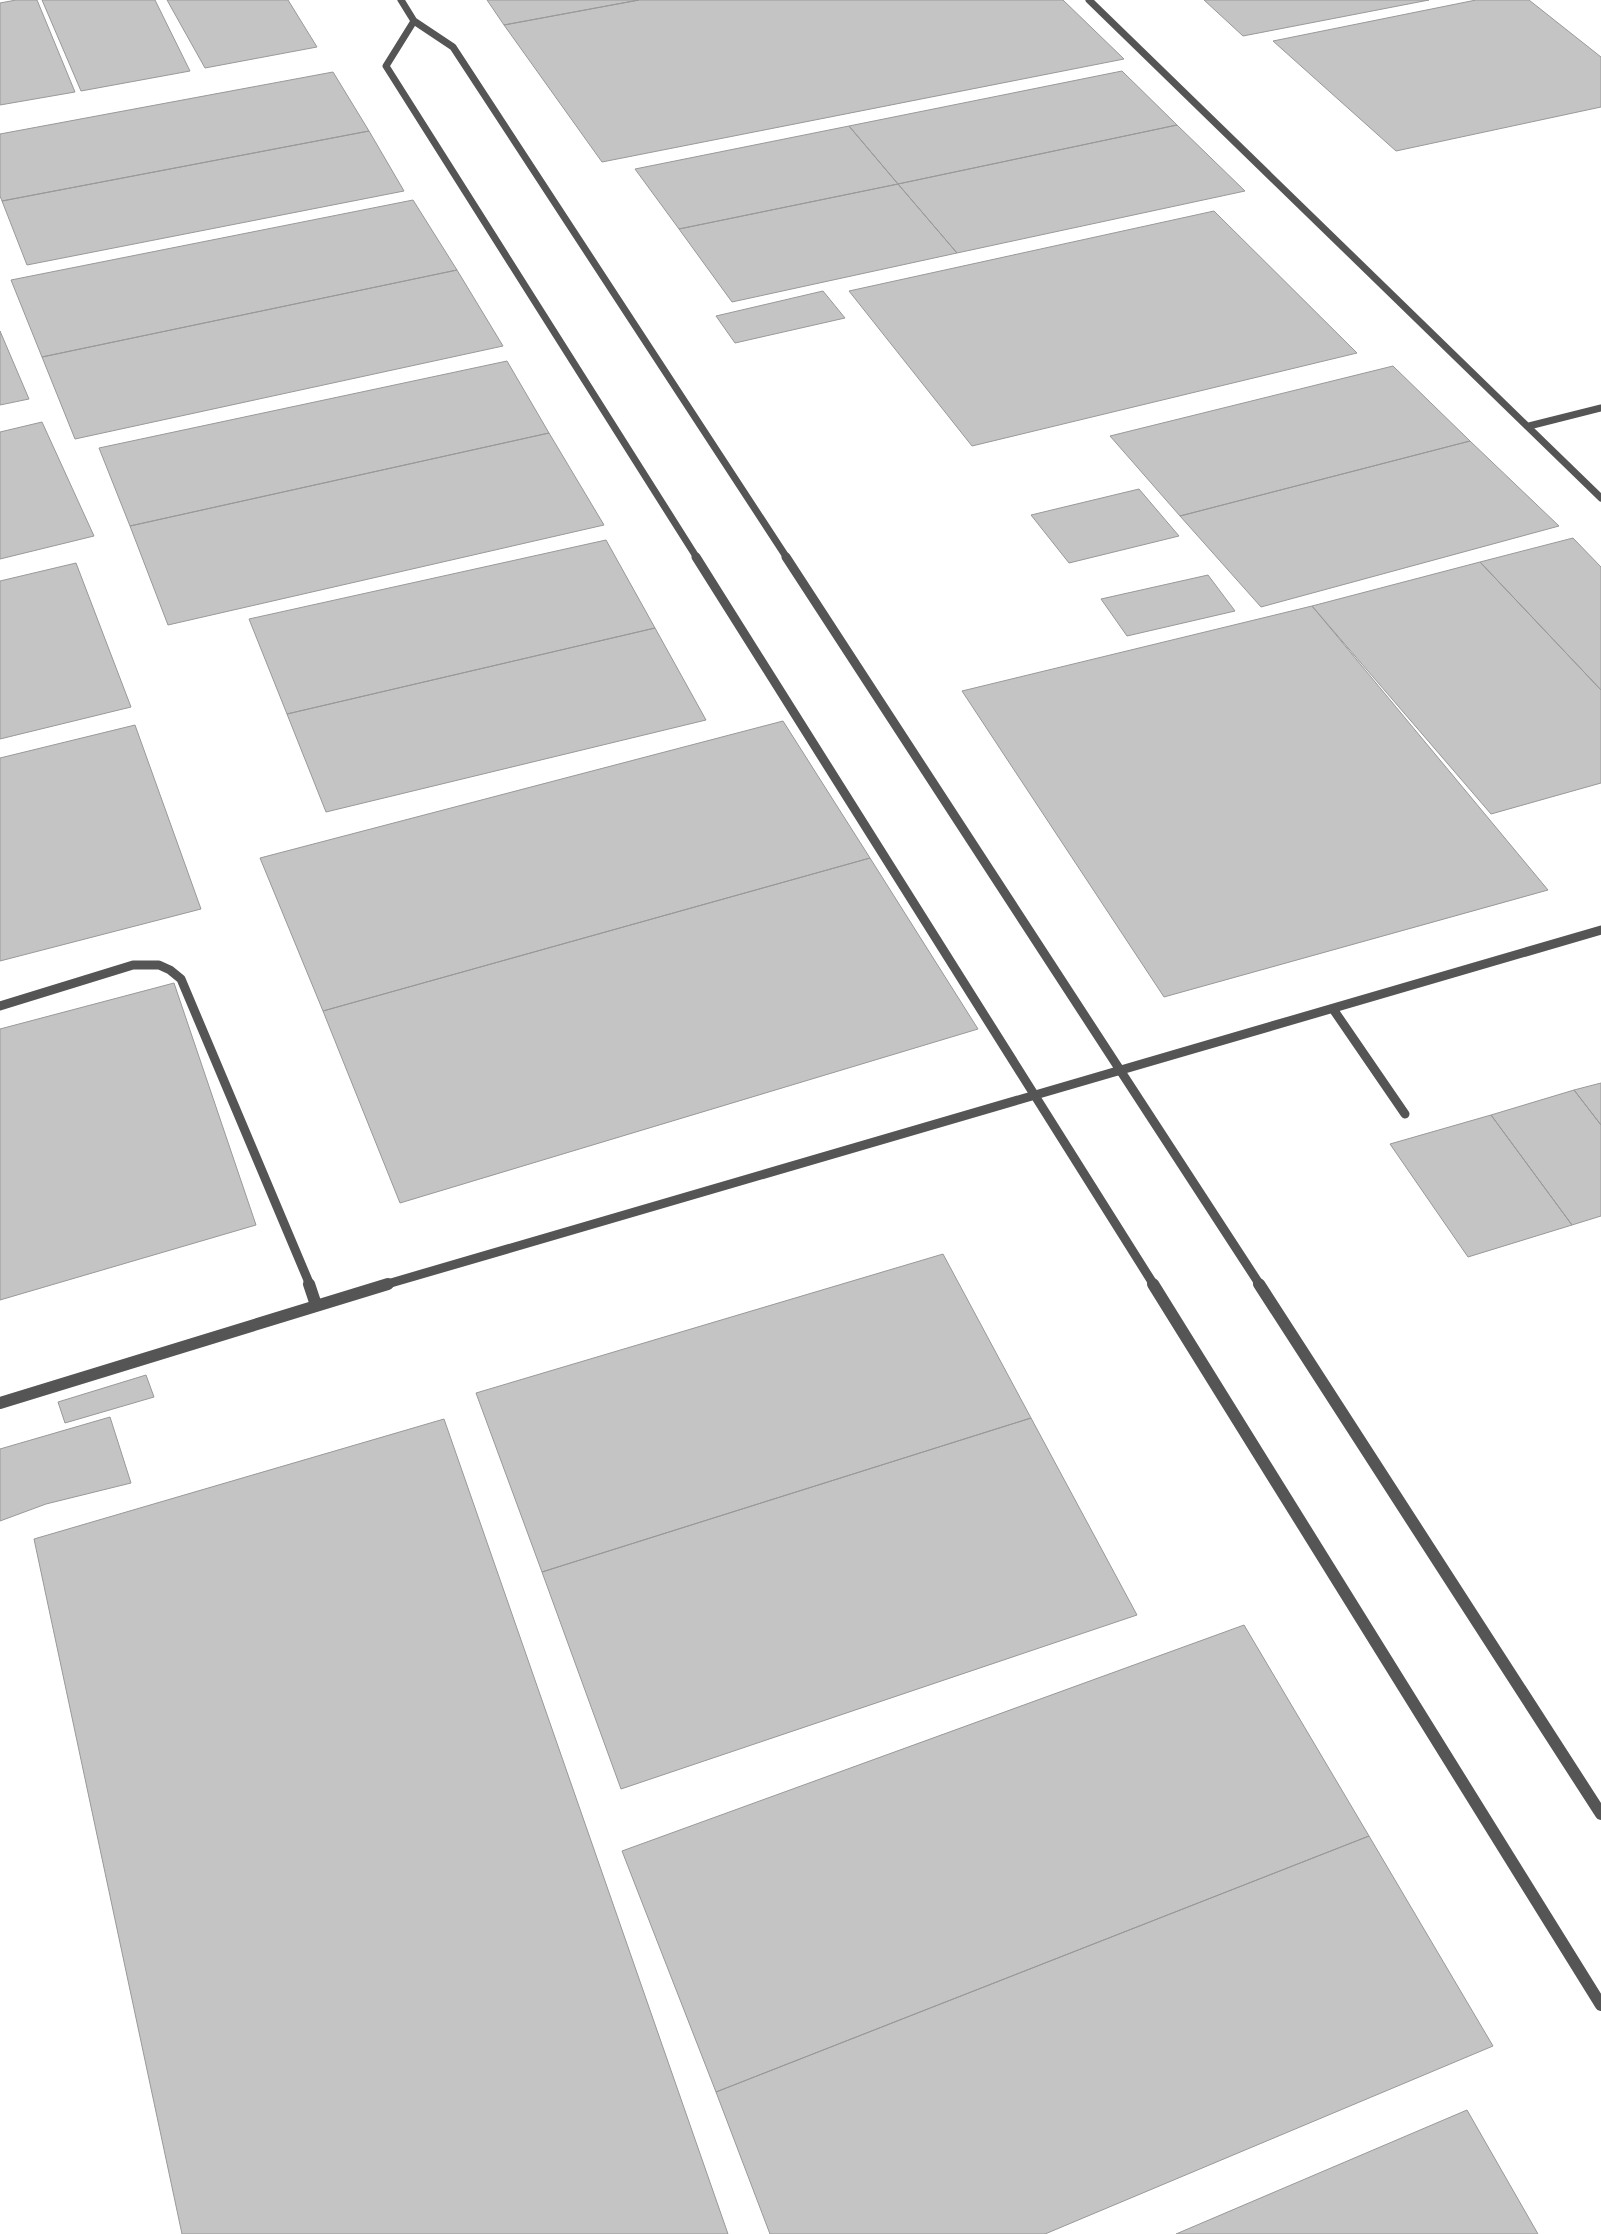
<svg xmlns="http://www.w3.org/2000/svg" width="1601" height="2234" viewBox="0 0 1601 2234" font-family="Cabin,sans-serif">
<rect width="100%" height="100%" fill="#fff"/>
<!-- building -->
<path fill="#c4c4c4" stroke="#999" d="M 16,0 L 37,0 L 75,92 L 0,105 L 0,3 Z
M 42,0 L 155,0 L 190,71 L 81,91 Z
M 167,0 L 288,0 L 317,47 L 205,68 Z
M 487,0 L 639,0 L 504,25 Z
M 639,0 L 1063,0 L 1124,59 L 602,162 L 504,25 Z
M 1204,0 L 1429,0 L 1243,36 Z
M 1476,0 L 1529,0 L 1601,57 L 1601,107 L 1396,151 L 1273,41 Z
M 1122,71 L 1177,125 L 898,184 L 849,126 Z
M 333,72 L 369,131 L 2,201 L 0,196 L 0,134 Z
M 1177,125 L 1245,191 L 957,253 L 898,184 Z
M 849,126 L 898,184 L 679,229 L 635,169 Z
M 369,131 L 404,191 L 27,265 L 2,201 Z
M 898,184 L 957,253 L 732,302 L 679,229 Z
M 413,200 L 457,270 L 42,357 L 11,280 Z
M 1214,211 L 1357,353 L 972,446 L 849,291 Z
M 457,270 L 503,346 L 75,439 L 42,357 Z
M 823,291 L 845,318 L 735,343 L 716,316 Z
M 0,331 L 29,399 L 0,405 Z
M 507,361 L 549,433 L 130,526 L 99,448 Z
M 1393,366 L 1470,441 L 1180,516 L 1110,436 Z
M 42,422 L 94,536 L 0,559 L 0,432 Z
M 549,433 L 604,525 L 168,625 L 130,526 Z
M 1470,441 L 1559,526 L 1261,607 L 1180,516 Z
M 1139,489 L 1179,536 L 1069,563 L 1031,515 Z
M 1573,538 L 1601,567 L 1601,690 L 1480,562 Z
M 606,540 L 655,628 L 287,714 L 249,619 Z
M 1480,562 L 1601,690 L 1601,783 L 1491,814 L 1312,606 Z
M 76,563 L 131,707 L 0,739 L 0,581 Z
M 1208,575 L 1235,611 L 1127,636 L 1101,599 Z
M 1312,606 L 1548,890 L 1164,997 L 962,691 Z
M 655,628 L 706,720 L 326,812 L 287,714 Z
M 783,721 L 870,858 L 323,1011 L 260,858 Z
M 135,725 L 201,909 L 0,961 L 0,758 Z
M 870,858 L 978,1029 L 400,1203 L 323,1011 Z
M 174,983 L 256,1225 L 0,1300 L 0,1029 Z
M 1601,1083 L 1601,1125 L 1574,1090 Z
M 1574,1090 L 1601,1125 L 1601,1216 L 1572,1225 L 1491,1115 Z
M 1491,1115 L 1572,1225 L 1468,1257 L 1390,1144 Z
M 943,1254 L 1031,1418 L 542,1572 L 476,1393 Z
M 146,1375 L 154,1397 L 65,1423 L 58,1402 Z
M 110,1417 L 131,1483 L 46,1504 L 0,1521 L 0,1449 Z
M 1031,1418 L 1137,1615 L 621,1789 L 542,1572 Z
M 444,1419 L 728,2234 L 182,2234 L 34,1539 Z
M 1244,1625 L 1369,1836 L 716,2092 L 622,1851 Z
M 1369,1836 L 1493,2046 L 1045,2234 L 770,2234 L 716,2092 Z
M 1467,2110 L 1538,2234 L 1176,2234 Z"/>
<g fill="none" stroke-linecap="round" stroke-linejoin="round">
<!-- service-far2 -->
<path stroke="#555" stroke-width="7" d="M 1089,0 L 1601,498
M 1529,426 L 1601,408"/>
<!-- service-far1 -->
<path stroke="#555" stroke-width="9" d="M 0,1006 L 133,965 L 159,965 L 170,970 L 181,979 L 310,1285
M 1333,1009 L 1405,1114"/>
<!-- service -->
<path stroke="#555" stroke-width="12" d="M 309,1284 L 316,1305"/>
<!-- minor-far2 -->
<path stroke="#555" stroke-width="7" d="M 401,0 L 414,21 L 453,47 L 787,558
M 414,21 L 386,66 L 697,558"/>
<!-- minor-far1 -->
<path stroke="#555" stroke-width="9" d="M 696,557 L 1154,1285
M 786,557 L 1260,1285
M 384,1285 L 1601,930"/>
<!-- minor -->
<path stroke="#555" stroke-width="12" d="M 1153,1284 L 1601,2005
M 1259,1284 L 1601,1814
M 0,1403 L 388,1284"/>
</g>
</svg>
